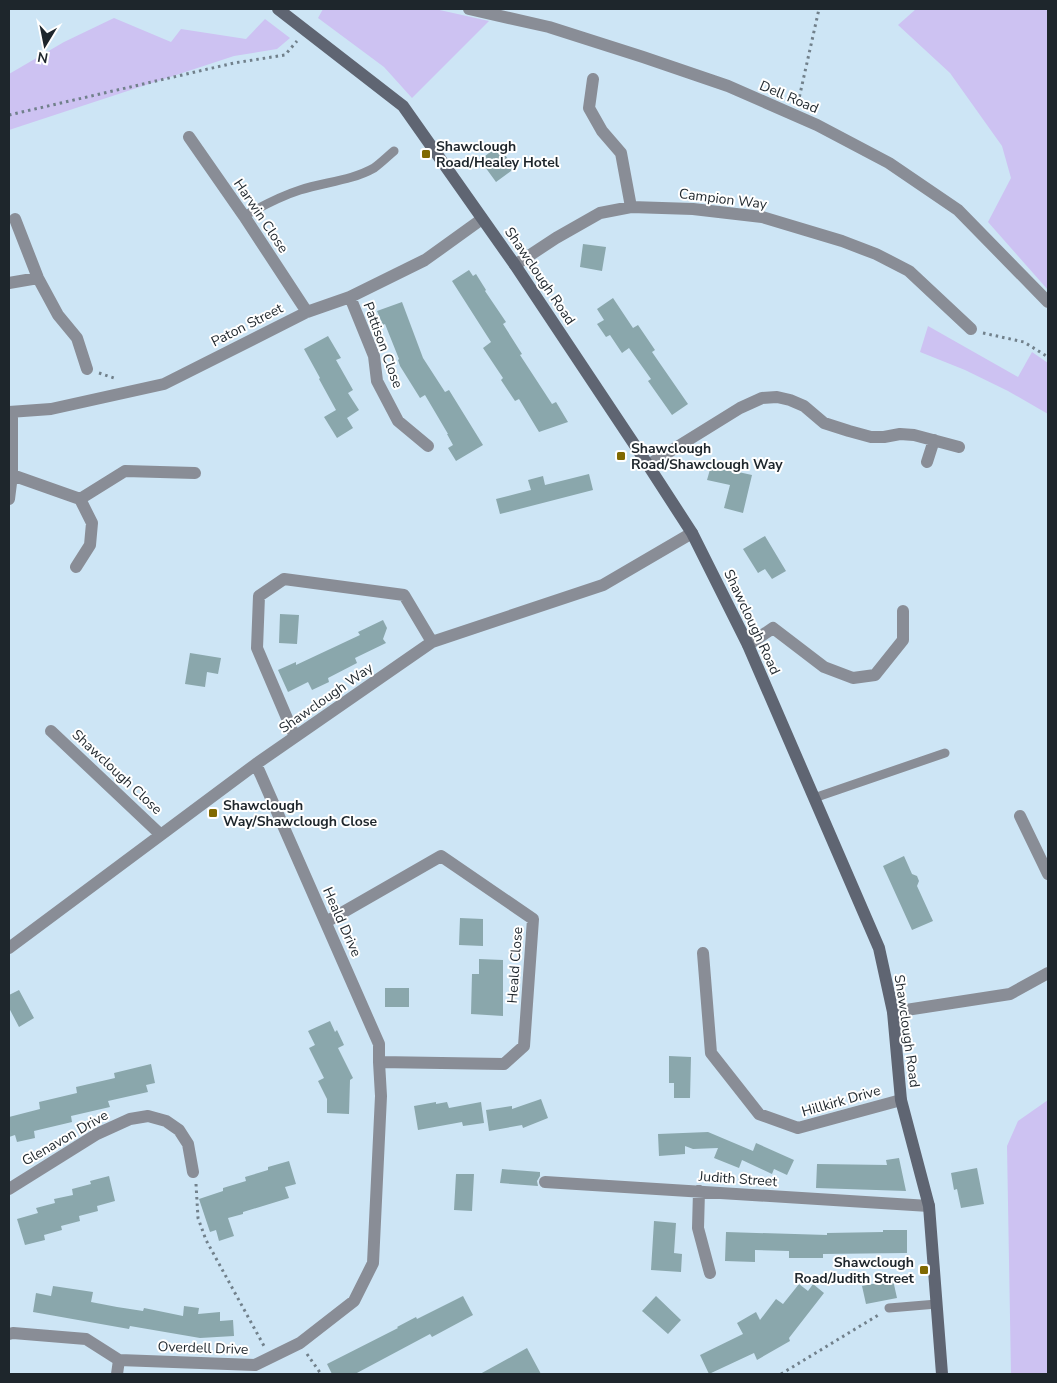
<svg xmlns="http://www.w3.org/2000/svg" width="1057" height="1383" viewBox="0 0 1057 1383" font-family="'Nunito Sans',sans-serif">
<rect width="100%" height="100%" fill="#cde5f5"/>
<!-- green -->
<path fill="#cdc2f2" d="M 323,9 L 435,9 L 489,21 L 412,98 L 384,67 L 318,18 Z
M 916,9 L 1048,9 L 1048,290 L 988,222 L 1011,178 L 1002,146 L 950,73 L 898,25 Z
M 114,18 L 171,42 L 181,29 L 246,39 L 265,19 L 290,38 L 277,49 L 234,56 L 9,130 L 9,74 L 64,42 Z
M 928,326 L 1018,377 L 1032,352 L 1048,363 L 1048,414 L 1008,391 L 965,370 L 920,352 Z
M 1048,1100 L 1048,1374 L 1011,1374 L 1007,1146 L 1018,1121 Z"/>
<!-- building -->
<path fill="#8aa7ac" d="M 498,146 L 515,168 L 496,182 L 480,160 Z
M 583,244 L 606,247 L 602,271 L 580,267 Z
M 469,270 L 473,276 L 476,274 L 486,290 L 485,291 L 506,322 L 503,324 L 522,354 L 520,355 L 552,404 L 556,402 L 568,422 L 539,432 L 519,399 L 515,401 L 501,380 L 503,378 L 483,348 L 491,342 L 452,281 Z
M 613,298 L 633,328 L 638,325 L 655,350 L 652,352 L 688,404 L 672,415 L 648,381 L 651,379 L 629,348 L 622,353 L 610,335 L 606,337 L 597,324 L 604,320 L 597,309 Z
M 402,302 L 423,358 L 445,392 L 449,390 L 483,445 L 456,461 L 448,448 L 453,445 L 447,434 L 448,434 L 425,395 L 420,398 L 400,366 L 398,360 L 399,359 L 385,324 L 383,325 L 377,311 Z
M 328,336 L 341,358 L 336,360 L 353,390 L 348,393 L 359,410 L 347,418 L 353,428 L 337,438 L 324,417 L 336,410 L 319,379 L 320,378 L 304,349 Z
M 711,466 L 752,475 L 743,513 L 724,508 L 730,485 L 707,480 Z
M 589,474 L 593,490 L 500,514 L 496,499 L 531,490 L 528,480 L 543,476 L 545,485 Z
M 765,536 L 786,571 L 772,579 L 765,569 L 758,573 L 743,549 Z
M 280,614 L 299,615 L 297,644 L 279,643 Z
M 383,620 L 387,628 L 383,639 L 386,643 L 355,658 L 357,663 L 328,678 L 329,682 L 312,690 L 308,682 L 288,692 L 278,670 L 296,662 L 296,665 L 360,635 L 358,632 Z
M 190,653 L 221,658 L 218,674 L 207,672 L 205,687 L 185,684 Z
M 904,856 L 912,874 L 917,876 L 919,881 L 917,886 L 933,921 L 912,930 L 883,866 Z
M 460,918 L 483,919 L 483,946 L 459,945 Z
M 479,959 L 503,960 L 503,1016 L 471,1014 L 472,974 L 479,974 Z
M 385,988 L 409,988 L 409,1007 L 385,1007 Z
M 19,990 L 34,1018 L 19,1027 L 9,1008 L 9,995 Z
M 330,1021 L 335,1032 L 337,1030 L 344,1045 L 338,1048 L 353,1078 L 350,1080 L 349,1114 L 327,1113 L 327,1099 L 318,1081 L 324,1078 L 309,1048 L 315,1045 L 308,1031 Z
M 669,1056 L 691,1057 L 690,1098 L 674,1098 L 674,1083 L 669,1083 Z
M 151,1064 L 155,1083 L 146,1085 L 148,1092 L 108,1101 L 110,1107 L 71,1116 L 72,1122 L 34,1131 L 35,1138 L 17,1142 L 15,1135 L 9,1137 L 9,1117 L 40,1109 L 39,1102 L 77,1093 L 76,1087 L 115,1078 L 114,1073 Z
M 541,1099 L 548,1118 L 523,1128 L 522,1125 L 489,1131 L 486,1110 L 512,1106 L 512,1109 Z
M 436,1102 L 436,1104 L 447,1102 L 449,1108 L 481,1102 L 484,1123 L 463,1126 L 462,1122 L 418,1130 L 414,1106 Z
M 708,1132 L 753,1151 L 756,1143 L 794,1160 L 787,1175 L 774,1169 L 772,1174 L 742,1160 L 739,1168 L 714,1158 L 718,1148 L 693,1149 L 685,1146 L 685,1154 L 659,1156 L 658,1134 Z
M 899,1158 L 906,1191 L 816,1188 L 817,1164 L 887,1165 L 886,1160 Z
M 289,1161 L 296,1184 L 285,1187 L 289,1198 L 243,1212 L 243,1214 L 228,1218 L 234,1236 L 219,1241 L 216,1230 L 210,1232 L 199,1199 L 223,1191 L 223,1188 L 246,1181 L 245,1177 L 268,1170 L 268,1167 Z
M 977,1168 L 984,1204 L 961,1208 L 957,1189 L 954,1190 L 951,1173 Z
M 502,1169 L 540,1172 L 540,1176 L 537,1181 L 538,1186 L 500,1183 Z
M 456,1174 L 474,1174 L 472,1211 L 454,1210 Z
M 109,1176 L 115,1201 L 97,1206 L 98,1211 L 79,1216 L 80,1221 L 61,1226 L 62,1230 L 44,1235 L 45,1240 L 25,1245 L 17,1219 L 38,1213 L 36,1208 L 55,1203 L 54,1199 L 73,1195 L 72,1189 L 91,1184 L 90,1181 Z
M 654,1221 L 676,1223 L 674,1253 L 682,1254 L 681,1272 L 651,1270 Z
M 883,1230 L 907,1230 L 907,1253 L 823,1254 L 823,1258 L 789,1258 L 789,1251 L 755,1250 L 755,1262 L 725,1261 L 726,1232 L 827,1235 L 827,1233 L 883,1232 Z
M 893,1280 L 897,1298 L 866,1304 L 862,1286 Z
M 799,1284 L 808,1291 L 813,1284 L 824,1293 L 789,1338 L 790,1341 L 757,1360 L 754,1353 L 709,1374 L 700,1355 L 743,1334 L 737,1323 L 756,1312 L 760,1320 L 776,1299 L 783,1304 Z
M 53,1286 L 93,1292 L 91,1302 L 117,1307 L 143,1311 L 144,1308 L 183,1316 L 184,1306 L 199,1308 L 198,1314 L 220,1312 L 220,1321 L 233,1320 L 234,1336 L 200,1338 L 130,1326 L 129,1329 L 33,1312 L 36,1293 L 51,1296 Z
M 463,1296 L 473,1315 L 432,1337 L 430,1334 L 355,1374 L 332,1374 L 327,1364 L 398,1328 L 397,1327 L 416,1317 L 417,1319 Z
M 656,1296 L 681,1320 L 668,1334 L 642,1311 Z
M 527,1348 L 541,1374 L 480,1374 L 511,1357 Z"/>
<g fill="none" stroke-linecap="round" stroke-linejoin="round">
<!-- path -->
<path stroke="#71808b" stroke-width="3" stroke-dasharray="2.5 4" stroke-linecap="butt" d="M 798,103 L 819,9
M 9,115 L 234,63 L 285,55 L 297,41
M 983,333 L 1024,342 L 1048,357
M 99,373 L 117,379
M 196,1184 L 198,1218 L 206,1240 L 264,1346
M 307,1354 L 321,1374
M 781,1374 L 880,1314"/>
<!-- service -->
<path stroke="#898d96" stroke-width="9" d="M 244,216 C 262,206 281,196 300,190 C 324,182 351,181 374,168 C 381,163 388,156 394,151
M 814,798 L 945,753
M 889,1308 L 937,1304"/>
<!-- minor -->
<path stroke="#898d96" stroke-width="12" d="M 469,9 L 549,27 L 643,57 L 728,86 L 817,125 L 889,163 L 958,210 L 1048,302
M 593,79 L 589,108 L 602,131 L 621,153 L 631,207
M 189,137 L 244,216 L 307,312
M 15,219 L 38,278 L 58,315 L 77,338 L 87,369
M 515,265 L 556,238 L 600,213 L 631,207 L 693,209 L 762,217 L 842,241 L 876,254 L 909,271 L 971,329
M 9,283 L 38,278
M 350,297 L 374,356 L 377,381 L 398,421 L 428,446
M 9,412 L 51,409 L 164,384 L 307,312 L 350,297 L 425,260 L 482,219
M 12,412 L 12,475 L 80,499 L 125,471 L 195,473
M 927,462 L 934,440
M 648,465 L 740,408 L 762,398 L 777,397 L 790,400 L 804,406 L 824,423 L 849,431 L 871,437 L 884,437 L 900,434 L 914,435 L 959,447
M 9,499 L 12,475
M 76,567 L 90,545 L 92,523 L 80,499
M 748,645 L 773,628 L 824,667 L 853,678 L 875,675 L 903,640 L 903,611
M 51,731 L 161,835
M 295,737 L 257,648 L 259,596 L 284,579 L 404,595 L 432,642
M 1020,816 L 1048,874
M 326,922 L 441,856 L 533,919 L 524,1046 L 504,1064 L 379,1062
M 9,948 L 256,764 L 432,642 L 603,585 L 692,533
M 703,953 L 711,1053 L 759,1114 L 798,1128 L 901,1100
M 893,1012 L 1010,994 L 1048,973
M 545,1182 L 929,1206
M 9,1189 L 97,1134 L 130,1119 L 148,1116 L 166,1121 L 179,1130 L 188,1144 L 193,1172
M 699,1191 L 698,1228 L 710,1273
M 9,1334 L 13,1333 L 86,1339 L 119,1360 L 255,1365 L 300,1343 L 354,1301 L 373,1263 L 381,1096 L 379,1062 L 379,1044 L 256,764
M 117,1374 L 119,1360"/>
<!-- secondary -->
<path stroke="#5f6572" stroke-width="12" d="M 278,9 L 403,106 L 515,265 L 648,465 L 692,533 L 748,645 L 879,948 L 893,1012 L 901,1100 L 929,1206 L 942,1374"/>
</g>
<!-- markers -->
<g fill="#806901" stroke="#fff" stroke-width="2">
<rect x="421" y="149" width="10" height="10" rx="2.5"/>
<rect x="616" y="451" width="10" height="10" rx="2.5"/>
<rect x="208" y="808" width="10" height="10" rx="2.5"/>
<rect x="919" y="1265" width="10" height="10" rx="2.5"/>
</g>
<g text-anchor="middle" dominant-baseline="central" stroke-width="4" stroke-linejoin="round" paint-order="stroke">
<!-- street labels -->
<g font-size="14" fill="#1e262c" stroke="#fff">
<text transform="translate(789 97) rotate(23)">Dell Road</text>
<text transform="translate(723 199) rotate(7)">Campion Way</text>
<text transform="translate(261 216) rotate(56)">Harwin Close</text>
<text transform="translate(540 276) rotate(56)">Shawclough Road</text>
<text transform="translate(247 325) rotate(-27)">Paton Street</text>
<text transform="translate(383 345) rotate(70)">Pattison Close</text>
<text transform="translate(752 622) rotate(65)">Shawclough Road</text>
<text transform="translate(326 698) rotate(-35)">Shawclough Way</text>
<text transform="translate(117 772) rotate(43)">Shawclough Close</text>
<text transform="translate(342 922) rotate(66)">Heald Drive</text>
<text transform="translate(515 965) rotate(-86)">Heald Close</text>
<text transform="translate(907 1031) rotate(82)">Shawclough Road</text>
<text transform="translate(841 1101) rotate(-16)">Hillkirk Drive</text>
<text transform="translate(65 1138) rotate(-30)">Glenavon Drive</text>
<text transform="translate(738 1179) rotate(4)">Judith Street</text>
<text transform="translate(203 1348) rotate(2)">Overdell Drive</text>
</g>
<!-- poi labels -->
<g font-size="14" font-weight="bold" fill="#1e262c" stroke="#fff" text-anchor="start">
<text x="436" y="146">Shawclough<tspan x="436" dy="16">Road/Healey Hotel</tspan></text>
<text x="631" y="448">Shawclough<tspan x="631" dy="16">Road/Shawclough Way</tspan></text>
<text x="223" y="805">Shawclough<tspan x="223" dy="16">Way/Shawclough Close</tspan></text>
<text x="914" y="1262" text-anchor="end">Shawclough<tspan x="914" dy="16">Road/Judith Street</tspan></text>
</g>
</g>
<!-- border -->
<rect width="1057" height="1383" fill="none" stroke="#1e262c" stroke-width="20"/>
<!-- north arrow -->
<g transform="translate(45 45) rotate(190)" stroke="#ffffff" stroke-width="4" paint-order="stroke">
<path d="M0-4L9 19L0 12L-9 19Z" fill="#1e262c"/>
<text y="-8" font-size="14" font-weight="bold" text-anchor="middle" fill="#1e262c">N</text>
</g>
</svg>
